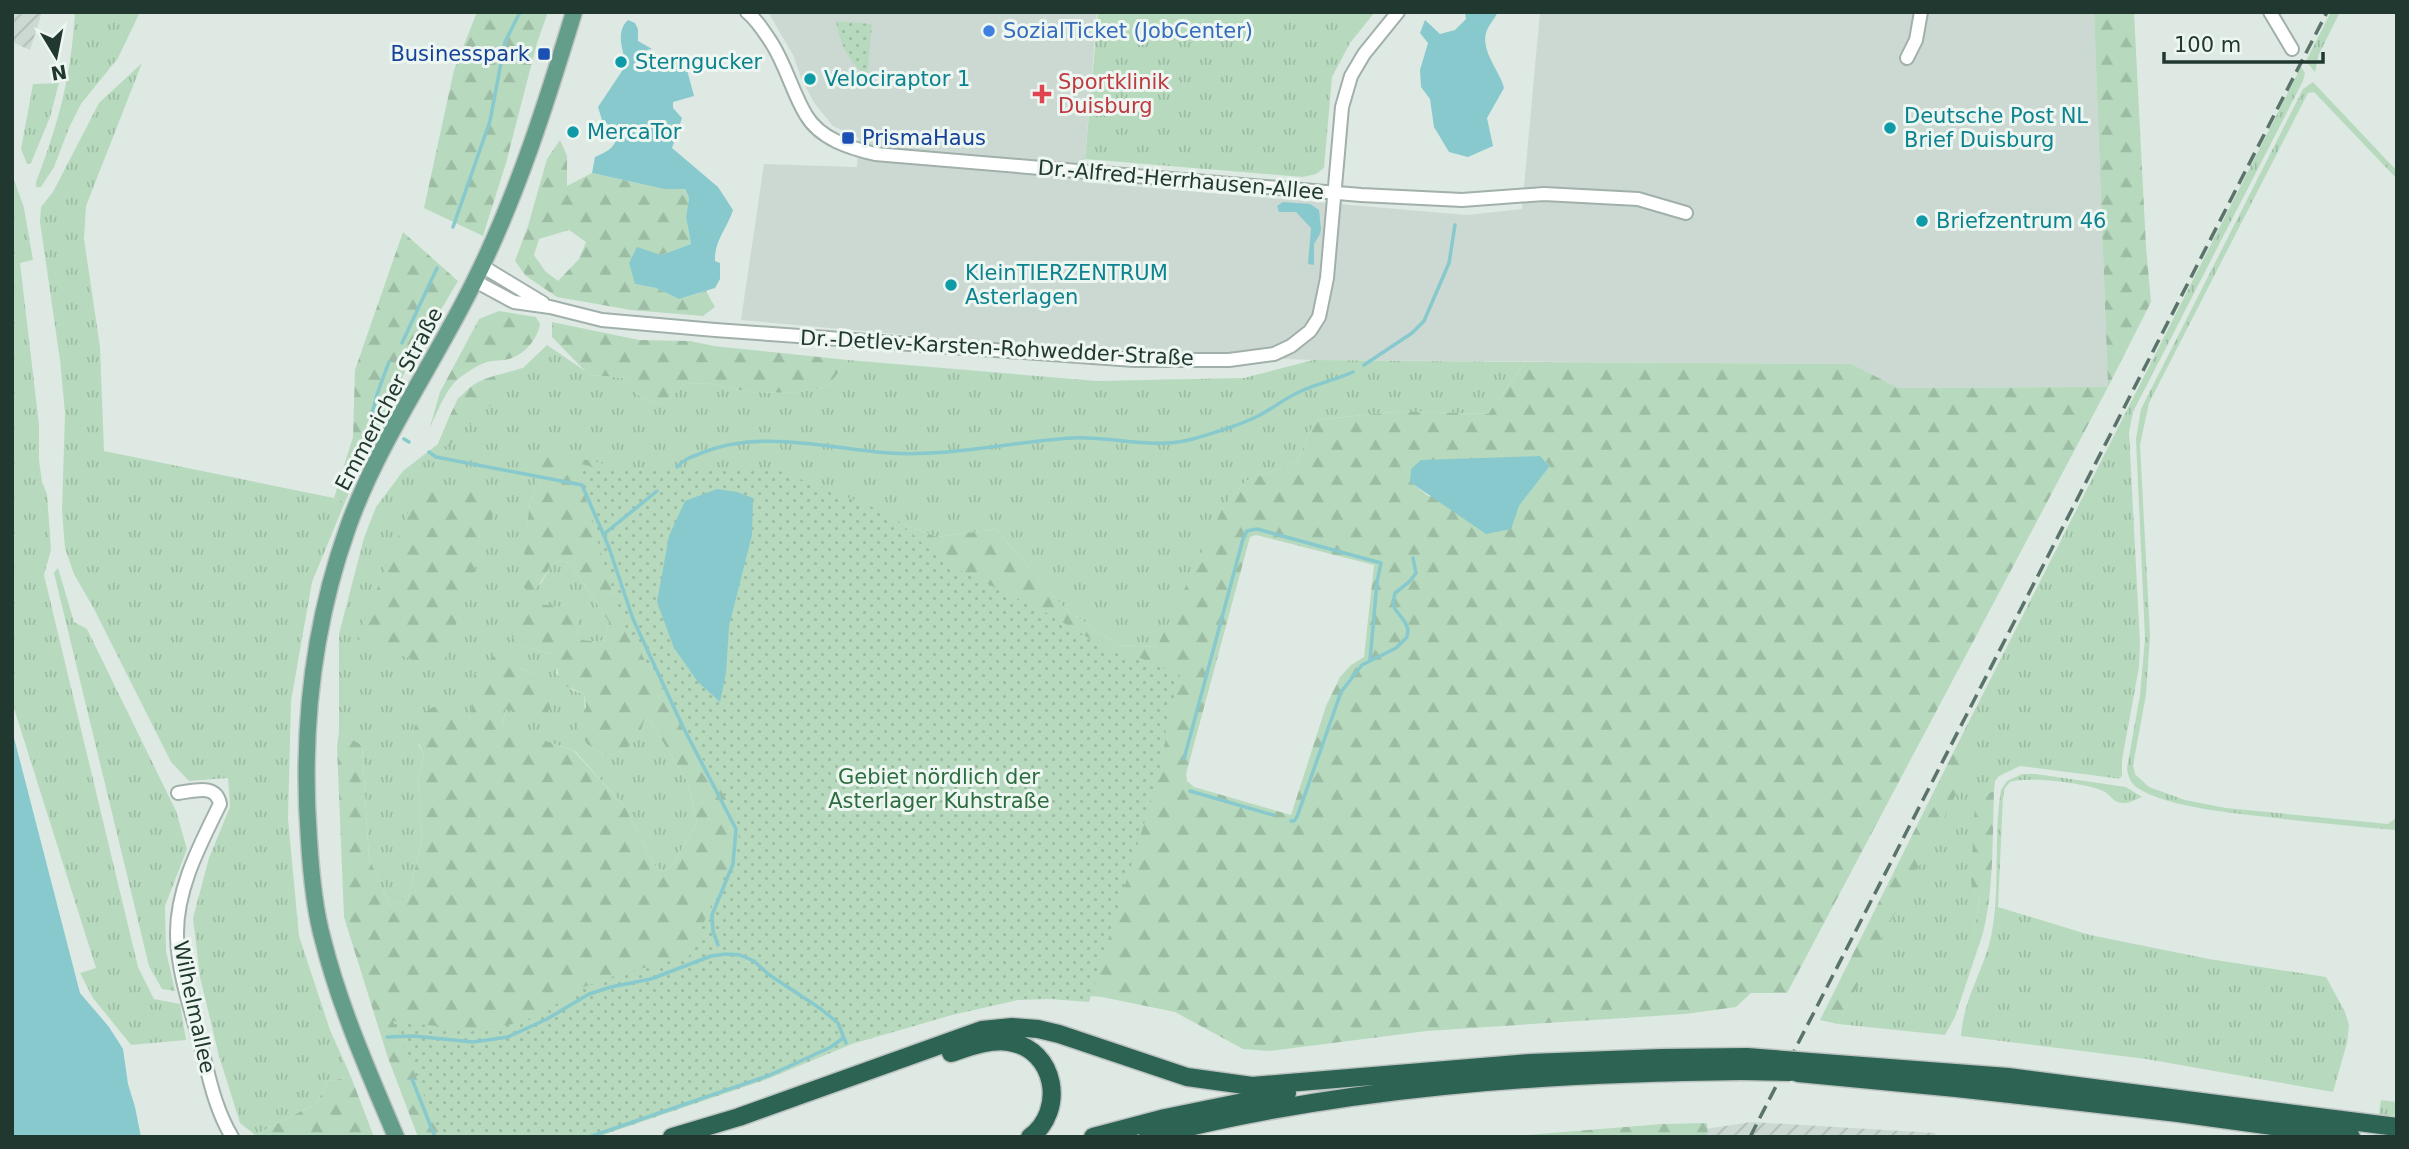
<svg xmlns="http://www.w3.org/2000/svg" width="2409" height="1149" viewBox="0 0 2409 1149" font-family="'DejaVu Sans',sans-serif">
<defs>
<pattern id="industrial-furrows" width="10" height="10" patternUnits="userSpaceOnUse" patternTransform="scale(1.75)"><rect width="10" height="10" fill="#ccd9d2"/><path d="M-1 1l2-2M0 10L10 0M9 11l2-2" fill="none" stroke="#afbbb5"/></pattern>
<pattern id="grass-tufts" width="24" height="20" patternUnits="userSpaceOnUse" patternTransform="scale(1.75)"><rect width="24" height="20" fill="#b7dabe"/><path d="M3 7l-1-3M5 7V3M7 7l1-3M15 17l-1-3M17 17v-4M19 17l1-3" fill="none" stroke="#9dbca4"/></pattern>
<pattern id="forest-firs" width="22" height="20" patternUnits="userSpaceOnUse" patternTransform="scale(1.75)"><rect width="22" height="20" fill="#b7dabe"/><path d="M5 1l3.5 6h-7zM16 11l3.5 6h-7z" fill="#9dbca4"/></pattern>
<pattern id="park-dots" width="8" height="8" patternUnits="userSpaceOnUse" patternTransform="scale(1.75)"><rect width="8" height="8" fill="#b7dabe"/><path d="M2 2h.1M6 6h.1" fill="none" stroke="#9dbca4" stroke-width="1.8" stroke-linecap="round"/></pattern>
</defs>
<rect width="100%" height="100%" fill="#dee9e3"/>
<!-- built -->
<path fill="#ccd9d2" d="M 768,12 L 1097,12 L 1083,182 L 1467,215 L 1522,209 L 1540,12 L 2094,12 L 2108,387 L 1898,388 L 1852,364 L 1313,360 L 1098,352 L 741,320 L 764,164 L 857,167 L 859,138 L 833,126 L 815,104 L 802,80 L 793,55 Z"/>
<!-- industrial -->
<path fill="url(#industrial-furrows)" d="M 12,12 L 42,12 L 30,50 L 12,42 Z
M 1752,1122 L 1935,1133 L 1936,1137 L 1651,1137 Z"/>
<!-- grass -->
<path fill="url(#grass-tufts)" d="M 75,12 L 140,12 L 118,58 L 81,104 L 69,128 L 54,167 L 41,187 L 36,187 L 36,182 C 59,122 71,77 75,12 Z
M 1098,12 L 1375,12 L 1350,43 L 1332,77 L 1324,168 L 1316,174 L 1303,177 L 1085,159 Z
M 2331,12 L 2340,12 L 2319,54 L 2315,72 L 2306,61 Z
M 142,63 L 86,206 L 84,239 L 100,347 L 104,451 L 334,498 L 345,502 L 312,582 L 291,701 L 288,819 L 299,936 L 330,1030 L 351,1077 L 328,1081 L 317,1103 L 255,1135 L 240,1123 L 219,1056 L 200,977 L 193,918 L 209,858 L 230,807 L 228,778 L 189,781 L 171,762 L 94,609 L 74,574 L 65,548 L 62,510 L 65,413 L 60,360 L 40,222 L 41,207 L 53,192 L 99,103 Z
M 2301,67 L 2305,73 L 2303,81 L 2133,412 L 2129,432 L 2140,643 L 2139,667 L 2122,760 L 2122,776 L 2119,779 L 2114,778 L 2020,766 L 1999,776 L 1995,781 L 1994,791 L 1982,796 L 1972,888 L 1980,900 L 1973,935 L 1973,948 L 1977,951 L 1955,1017 L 1945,1035 L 1838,1024 L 1970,765 L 1964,751 L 1953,753 Z
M 2313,82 L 2397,171 L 2397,179 L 2314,92 L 2308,93 L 2149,403 L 2140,445 L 2150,635 L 2146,695 L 2133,765 L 2135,774 L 2149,787 L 2185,800 L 2226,808 L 2388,824 L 2397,817 L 2397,830 C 2359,827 2321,823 2284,819 C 2245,814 2168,809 2136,787 C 2130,782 2128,776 2127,768 L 2140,695 L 2145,638 L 2136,439 L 2141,409 L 2303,89 Z
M 59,83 L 50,117 L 31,163 L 27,164 L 21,149 L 33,84 Z
M 12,174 L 24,208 L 33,260 L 20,263 L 39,425 L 39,460 L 42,482 L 47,494 L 51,550 L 44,575 L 138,967 L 154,999 L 180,1004 L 186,1040 L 131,1045 L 93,998 L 80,973 L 96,968 L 12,702 Z
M 547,345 L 591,375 L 625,378 L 642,399 L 663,404 L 685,384 L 708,383 L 749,392 L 796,393 L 828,386 L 848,360 L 1097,381 L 1244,378 L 1313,360 L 1525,362 L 1488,414 L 1403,411 L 1315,420 L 1297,462 L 1246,481 L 1223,507 L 1158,647 L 1118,645 L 1064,608 L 996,529 L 937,537 L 771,474 L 537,489 L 530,501 L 523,569 L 540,585 L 552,564 L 560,561 L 570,563 L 609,622 L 605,638 L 599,642 L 583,640 L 578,637 L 577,628 L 523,646 L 552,654 L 558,663 L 556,673 L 572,690 L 584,694 L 587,744 L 606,756 C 627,750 638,742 644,721 L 649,719 L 688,783 L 697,823 L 671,867 L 662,871 L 654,865 L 625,807 L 575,751 L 502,726 L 506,709 L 540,675 L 520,668 L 472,718 L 461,713 L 418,744 L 424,754 L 418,778 L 422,839 L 408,898 L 390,906 L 369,858 L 362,745 L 339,732 L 339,634 L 364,538 L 376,507 L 403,471 L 438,444 L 458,398 L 491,377 L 523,368 Z
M 58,568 L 74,622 L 87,629 L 176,811 L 187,849 L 165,906 L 166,951 L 175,991 L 162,989 L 149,966 L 54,573 Z
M 2022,774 L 2036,774 L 2126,787 L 2142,797 C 2135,800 2128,804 2121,803 C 2113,802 2111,795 2103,791 C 2086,783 2028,776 2010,782 L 2005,788 L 2003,797 L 1998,907 L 2090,935 L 2209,959 L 2326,977 L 2345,1012 L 2349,1025 L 2347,1043 L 2333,1092 L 2146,1059 L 1961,1036 C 1964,997 1983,972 1991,937 C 2001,889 1993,838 2001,790 L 2007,781 Z
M 2381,1100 L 2397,1102 L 2397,1116 L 2379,1114 Z"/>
<!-- forest -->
<path fill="url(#forest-firs)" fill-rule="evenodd" d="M 477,12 L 548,12 L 537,43 L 506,163 L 483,236 L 424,208 L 454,70 Z
M 2094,12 L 2134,12 L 2146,247 L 2151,302 L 2108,387 L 1787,993 L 1751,993 L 1736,1007 L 1685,1014 L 1427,1031 L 1270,1051 L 1243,1049 L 1175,1012 L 1102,997 L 1050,993 L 982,998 L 543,1137 L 418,1137 L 388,1058 L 344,917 L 337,747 L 339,732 L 362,745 L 369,858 L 390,906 L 408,898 L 422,839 L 418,778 L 424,754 L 413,732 C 418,716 432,701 451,706 C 458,708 465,715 471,718 L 474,675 L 501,649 L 512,652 L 520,668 L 540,675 L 551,687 L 552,703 L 543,723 L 506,709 L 502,725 L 574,751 L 625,807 L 654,865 L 662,871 L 671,867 L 697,823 L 688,783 L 649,719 L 644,721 C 637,745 629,749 606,756 L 587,744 L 577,726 L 586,707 L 584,694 L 561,684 C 557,673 558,664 552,654 L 523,646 L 512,639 L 524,613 L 535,604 L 558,606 L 580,618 L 577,628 L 578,636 L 583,640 L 599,642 L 605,638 L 609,622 L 570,563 L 560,561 L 552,564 L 535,591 L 529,593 L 523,586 L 522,573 L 530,501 L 537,489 L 537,453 L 571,456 L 654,476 L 771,474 L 937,537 L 996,529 L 1064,608 L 1118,645 L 1157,647 L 1223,507 L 1246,481 L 1297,462 L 1315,420 L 1403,411 L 1488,414 L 1525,362 L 1852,364 L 1898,388 L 2108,387 ZM 1540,456 L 1550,466 L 1519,506 L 1428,496 L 1411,482 L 1507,458 ZM 1256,535 L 1374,565 L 1364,657 L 1351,665 L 1340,677 L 1326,706 L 1291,815 L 1194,787 L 1187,781 L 1186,774 L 1250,537 Z
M 560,140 L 567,156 L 567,186 L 592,173 L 664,189 L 684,188 L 689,198 L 686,217 L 691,244 L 661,255 L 636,284 L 656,288 L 679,299 L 706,291 L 715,307 L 703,316 L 631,310 L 557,297 L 526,276 L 515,261 L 528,226 L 547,159 ZM 569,230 L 586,242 L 579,259 L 558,281 L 545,271 L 534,255 L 539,239 Z
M 403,232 L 458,281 L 408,365 L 345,502 L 334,498 L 353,437 L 355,370 Z
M 499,311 L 536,317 L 540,324 C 537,340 525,354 509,359 C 502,361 494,360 487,362 C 476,366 467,372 458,379 C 445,391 438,411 430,427 L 440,392 L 479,319 Z
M 552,322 L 639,340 L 690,341 L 714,346 L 848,360 L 828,386 L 796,393 L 749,392 L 708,383 L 685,384 L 663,404 L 642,399 L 625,378 L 591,375 L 585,371 L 552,337 Z
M 523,368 L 521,380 L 500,390 L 494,405 L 487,407 L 479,396 L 470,412 L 471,424 L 461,428 L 456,438 L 448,447 L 438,444 C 451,415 456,387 491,377 C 502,373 513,372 523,368 Z
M 421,480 L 498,498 L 441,670 L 357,639 Z
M 1963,750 L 1970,755 L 1971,765 L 1838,1024 L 1820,1020 L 1953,753 Z
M 1994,791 C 1992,839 1995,907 1977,951 L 1973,948 L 1973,935 L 1980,900 L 1972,888 L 1971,879 L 1975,804 L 1982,796 Z
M 351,1077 L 374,1137 L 255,1135 L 317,1103 L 328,1081 Z
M 1707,1123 L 1708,1137 L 1502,1137 L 1662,1124 Z"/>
<!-- park -->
<path fill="url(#park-dots)" d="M 836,21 L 872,24 L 867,77 C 849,61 840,45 836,21 Z
M 580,464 L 600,468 L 774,469 L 880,510 L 896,519 L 943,562 L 1049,614 L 1112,652 L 1140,658 L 1180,675 L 1166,725 L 1164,759 L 1089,1002 L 1050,999 L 1018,1000 L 952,1015 L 852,1044 L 765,1080 L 597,1137 L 441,1137 L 393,1021 L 463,1029 L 503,1026 L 521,1022 L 544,1012 L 581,988 L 617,975 L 689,956 L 737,847 L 739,834 L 730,806 L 618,614 L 585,496 Z"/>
<!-- water -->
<path fill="#87c9cd" d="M 1465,12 L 1498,12 C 1495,18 1488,26 1486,33 C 1481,52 1500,71 1504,88 L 1487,118 L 1493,146 L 1468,157 L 1449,152 L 1434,127 L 1430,99 L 1421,87 L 1420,70 L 1428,43 L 1420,33 L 1425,20 L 1440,34 L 1455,30 L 1466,19 Z
M 628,20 L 635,23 L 638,29 L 638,41 L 652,49 L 647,50 L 650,68 L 684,59 L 694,96 L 673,102 L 673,108 L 682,118 L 672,148 L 718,187 L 733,210 C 727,229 714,241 715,261 L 720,263 L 720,279 L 715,288 L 679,299 L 656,288 L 635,284 L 629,263 L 637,247 L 661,255 L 691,244 L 686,217 L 689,198 L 685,189 L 664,189 L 592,173 L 595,157 C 609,151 616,147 618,132 L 602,120 L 598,107 L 626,65 C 623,50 615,32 628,20 Z
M 1283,202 L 1310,204 L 1319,210 L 1321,229 L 1320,234 L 1314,244 L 1314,265 L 1308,264 L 1311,228 L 1296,212 L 1279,212 L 1277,206 Z
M 1540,456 L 1550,466 L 1519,506 L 1511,529 L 1486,534 L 1410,482 L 1411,469 L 1421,460 Z
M 717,489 L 737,492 L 753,498 L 752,535 L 729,626 L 726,673 L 720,702 L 698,682 L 674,648 L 657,602 L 669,536 L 685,501 Z
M 12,730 L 80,993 L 109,1027 L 123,1049 L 128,1084 L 135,1107 L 141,1137 L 13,1137 Z"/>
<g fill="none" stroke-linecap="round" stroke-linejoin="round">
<!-- stream -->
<path stroke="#87c9cd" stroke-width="3.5" d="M 453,227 L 490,121 L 505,42 L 520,12
M 402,343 L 437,268
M 1364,365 L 1412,333 L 1424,321 L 1449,263 L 1455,225
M 378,427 L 372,421 C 373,401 382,381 389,362
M 404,439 L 409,442
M 429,452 L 436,457 L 582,485 L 608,545 L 633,619 L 682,725 L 736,829 L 733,864 L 712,915 L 713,931 L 718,945
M 677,467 C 683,460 691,457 699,454 C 755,430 819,446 877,452 C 942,459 1007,442 1072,438 C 1112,436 1153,450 1193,439 C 1214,433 1238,426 1258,416 C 1272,409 1284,399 1299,392 C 1316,384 1335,380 1353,372
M 604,534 L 657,491
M 1184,759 L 1243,539 L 1247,531 L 1257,529 L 1381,563 L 1377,582 L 1370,660
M 1190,791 L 1273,815
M 1291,821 L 1294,821 L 1297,817 L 1341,692 L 1362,665 L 1396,648 L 1407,637 L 1408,629 L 1405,622 L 1395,609 L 1393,602 L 1395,593 L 1409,582 L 1416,573 L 1413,558
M 387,1037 L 413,1036 L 473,1042 L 508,1037 L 547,1019 L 589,994 L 611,987 L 651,979 L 711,956 L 726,954 L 740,955 L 754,961 L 768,974 L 821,1009 L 838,1023 L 846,1043
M 412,1079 L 435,1137
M 589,1137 L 770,1075 L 831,1047 L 843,1038"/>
<!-- minor casing -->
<g stroke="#a1b0aa" stroke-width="16">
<path id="minor" d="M 747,12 C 757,20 763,30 771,42 C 786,65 792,92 806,115 C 820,139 850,148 875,154 L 1361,195 L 1462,200 L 1544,194 L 1638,199 L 1686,213
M 2270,12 L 2292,49
M 1907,58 L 1916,40 L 1921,12
M 482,266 L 543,303
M 475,281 L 514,302 L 550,307 L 602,320 L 715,330 L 1134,360 L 1229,360 L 1274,354 L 1291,346 L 1310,331 L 1319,317 L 1327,278 L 1342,107 L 1351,76 L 1364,54 L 1398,12
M 178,793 C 194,791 216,783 220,804 C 200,845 176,889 177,936 C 178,973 191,1010 201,1046 C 209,1077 215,1109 232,1137"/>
</g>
<!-- major casing -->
<g stroke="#bcc3c1" stroke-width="19">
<path id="major" d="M 396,1137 C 369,1073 340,1008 323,940 C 314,908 311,873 309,840 C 301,733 312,628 348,527 C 379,440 434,364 474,282 C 517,196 546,104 574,12"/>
</g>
<!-- highway casing -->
<g stroke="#bcc3c1" stroke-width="21">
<path id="highway" d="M 951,1053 C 969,1047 990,1039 1009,1042 C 1056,1049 1066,1111 1030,1137
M 1797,1061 L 2008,1077 L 2397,1127
M 1798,1073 L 1956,1088 L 2178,1113 L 2351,1137
M 672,1137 L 739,1117 L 982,1030 L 1012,1027 L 1038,1029 L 1059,1034 L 1187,1077 L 1252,1086 L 1530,1063 L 1662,1058 L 1747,1057
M 1093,1137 L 1165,1118 L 1287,1093
M 1148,1137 C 1341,1087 1544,1073 1742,1071"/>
</g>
<!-- minor -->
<use href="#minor" stroke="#fff" stroke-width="12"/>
<!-- major -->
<use href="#major" stroke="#649e8a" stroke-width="16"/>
<!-- highway -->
<use href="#highway" stroke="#2d6353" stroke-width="18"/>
<!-- rail -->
<path stroke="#5a746b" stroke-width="3.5" stroke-dasharray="14 7" stroke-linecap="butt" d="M 1750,1137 L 2327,12"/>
<!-- highway-bridge casing -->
<g stroke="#bcc3c1" stroke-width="21" stroke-linecap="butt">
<path id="highway-bridge" d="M 1747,1057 L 1797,1061
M 1742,1071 L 1790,1072"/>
</g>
<!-- highway-bridge -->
<use href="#highway-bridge" stroke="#2d6353" stroke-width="18"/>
</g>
<!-- markers -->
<circle fill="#3f7fe0" stroke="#eef6f1" stroke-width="2.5" cx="989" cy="31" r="7"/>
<g fill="#1a4fb4" stroke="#eef6f1" stroke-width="2.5">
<rect x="537" y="47" width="14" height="14" rx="3.5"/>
<rect x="841" y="131" width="14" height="14" rx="3.5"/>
</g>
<g fill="#0f9aa8" stroke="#eef6f1" stroke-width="2.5">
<circle cx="621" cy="62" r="7"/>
<circle cx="810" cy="79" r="7"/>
<circle cx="1890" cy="128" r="7"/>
<circle cx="573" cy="132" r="7"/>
<circle cx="1922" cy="221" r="7"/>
<circle cx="951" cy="285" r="7"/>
</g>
<path fill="#e0444e" stroke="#eef6f1" stroke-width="2.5" d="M1038.5 83.5h7v7h7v7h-7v7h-7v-7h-7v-7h7z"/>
<g text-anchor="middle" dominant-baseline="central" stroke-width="6" stroke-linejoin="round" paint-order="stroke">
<!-- shop labels -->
<g font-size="21" fill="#366cbe" stroke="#eef6f1" text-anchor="start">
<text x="1003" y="31">SozialTicket (JobCenter)</text>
</g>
<!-- transit labels -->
<g font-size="21" fill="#164399" stroke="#eef6f1" text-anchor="end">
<text x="530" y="54">Businesspark</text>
<text x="862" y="138" text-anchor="start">PrismaHaus</text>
</g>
<!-- culture labels -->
<g font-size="21" fill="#0d838f" stroke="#eef6f1" text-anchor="start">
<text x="635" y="62">Sterngucker</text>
<text x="824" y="79">Velociraptor 1</text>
<text x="1904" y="116">Deutsche Post NL<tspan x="1904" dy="24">Brief Duisburg</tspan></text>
<text x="587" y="132">MercaTor</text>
<text x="1936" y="221">Briefzentrum 46</text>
<text x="965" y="273">KleinTIERZENTRUM<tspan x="965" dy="24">Asterlagen</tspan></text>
</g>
<!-- health labels -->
<g font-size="21" fill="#be3a42" stroke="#eef6f1" text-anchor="start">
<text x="1058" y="82">Sportklinik<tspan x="1058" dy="24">Duisburg</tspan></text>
</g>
<!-- street labels -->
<g font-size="21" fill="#203830" stroke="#eef6f1">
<text transform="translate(1181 180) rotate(5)">Dr.-Alfred-Herrhausen-Allee</text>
<text transform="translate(997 348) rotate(3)">Dr.-Detlev-Karsten-Rohwedder-Straße</text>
<text transform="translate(389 399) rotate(-62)">Emmericher Straße</text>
<text transform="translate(194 1007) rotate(78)">Wilhelmallee</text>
</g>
<!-- park labels -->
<g font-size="21" fill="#2c6d40" stroke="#eef6f1">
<text x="939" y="777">Gebiet nördlich der<tspan x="939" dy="24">Asterlager Kuhstraße</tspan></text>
</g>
</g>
<!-- border -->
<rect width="2409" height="1149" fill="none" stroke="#203830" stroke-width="28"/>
<!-- north arrow -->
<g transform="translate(56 56) rotate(170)" stroke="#eef6f1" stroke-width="5" paint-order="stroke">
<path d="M0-5L12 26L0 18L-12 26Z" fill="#203830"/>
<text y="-10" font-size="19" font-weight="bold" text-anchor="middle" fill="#203830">N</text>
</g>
<!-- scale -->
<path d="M2164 52v10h159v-10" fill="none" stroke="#203830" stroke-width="3.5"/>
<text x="2174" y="52" font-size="21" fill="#203830" stroke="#eef6f1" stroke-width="5" paint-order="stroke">100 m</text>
</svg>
